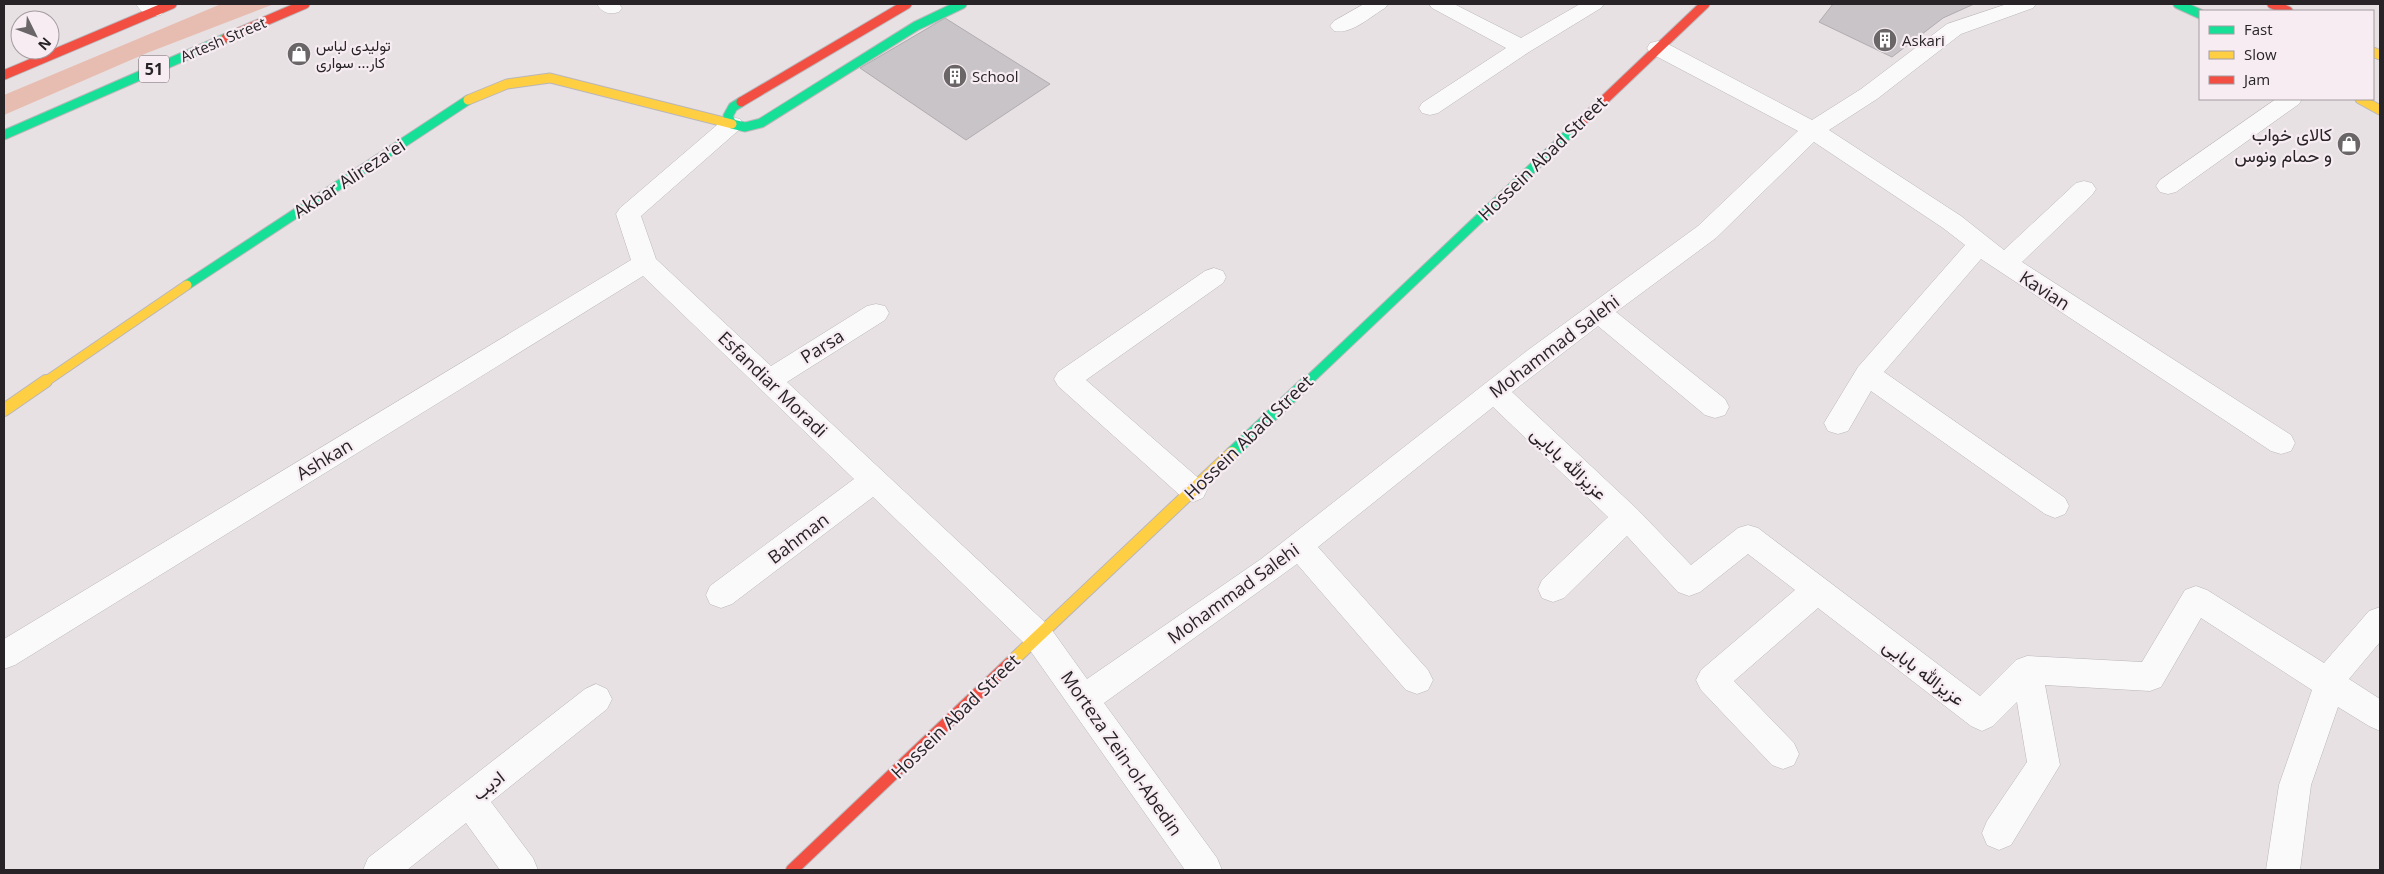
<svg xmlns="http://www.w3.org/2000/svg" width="2384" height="874" viewBox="0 0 2384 874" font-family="'Open Sans',Vazirmatn,sans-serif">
<rect width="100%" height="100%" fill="#e7e1e4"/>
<!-- green -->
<path fill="#e8bdb1" d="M 221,4 L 274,4 L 147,53 L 4,115 L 4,95 Z"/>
<!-- building -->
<path fill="#c8c4c7" stroke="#b0acaf" d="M 1833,4 L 1974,4 L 1943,18 L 1892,57 L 1819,22 Z
M 945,18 L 1050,84 L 966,140 L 860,68 Z"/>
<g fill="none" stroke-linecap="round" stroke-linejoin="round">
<!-- street casing -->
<g stroke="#bab6b9" stroke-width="1">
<path id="street" d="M 136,4 L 158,4 L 164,11 L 161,15 C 150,18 142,14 136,4 Z
M 597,4 L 619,4 L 622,8 L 619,12 C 609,15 602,13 597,4 Z
M 1364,4 L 1388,4 L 1385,8 C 1370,17 1351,35 1334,31 L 1330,26 L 1334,21 Z
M 1429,4 L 1454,4 L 1521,38 L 1580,4 L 1604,4 L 1601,8 L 1529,52 L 1438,113 L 1430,115 L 1422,113 L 1419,108 L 1422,103 L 1506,48 L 1432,8 Z
M 2007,4 L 2036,4 L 2033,8 L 1961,34 L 1877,99 L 1829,130 L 1961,216 L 2004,250 L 2076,183 L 2084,181 L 2092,183 L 2096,189 L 2092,195 L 2022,262 L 2291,435 L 2295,443 L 2291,451 L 2281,454 L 2271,451 L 1981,259 L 1884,372 L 2065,498 L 2069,506 L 2065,514 L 2055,518 L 2045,514 L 1871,391 L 1848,431 L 1838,434 L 1828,431 L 1824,423 L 1858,367 L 1965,245 L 1943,228 L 1814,142 L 1716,238 L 1616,312 L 1725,399 L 1729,407 L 1725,415 L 1715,418 L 1705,415 L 1598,326 L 1512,392 L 1637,509 L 1691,565 L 1738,528 L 1748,525 L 1758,528 L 1980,696 L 2016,660 L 2027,656 L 2142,662 L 2185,590 L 2196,586 L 2207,590 L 2324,663 L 2369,611 L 2380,607 L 2380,642 L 2349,679 L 2380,699 L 2380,731 L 2369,726 L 2338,707 L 2311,785 L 2300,870 L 2266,870 L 2279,785 L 2312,690 L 2201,618 L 2161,687 L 2150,691 L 2045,685 L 2060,765 L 2011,845 L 1999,850 L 1987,845 L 1982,833 L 1987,821 L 2027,762 L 2017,702 L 1993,726 L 1982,731 L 1971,726 L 1818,608 L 1734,681 L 1794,743 L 1799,754 L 1794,765 L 1783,769 L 1772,765 L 1701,690 L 1696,680 L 1701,670 L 1795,590 L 1748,554 L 1700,592 L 1689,596 L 1678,592 L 1627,536 L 1564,598 L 1553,602 L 1542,598 L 1538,589 L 1542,580 L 1608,517 L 1493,407 L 1318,547 L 1428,670 L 1433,680 L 1428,690 L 1417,694 L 1406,690 L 1297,564 L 1104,703 L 1217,858 L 1222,870 L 1185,870 L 1027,646 L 873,497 L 732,604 L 721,608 L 710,604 L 706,595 L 710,586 L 854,479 L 643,276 L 15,665 L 4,669 L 4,639 L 631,260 L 616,214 L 620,208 L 724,119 L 732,117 L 740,119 L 743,124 L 740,129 L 641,216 L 656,259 L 771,366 L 867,306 L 876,304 L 885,306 L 889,313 L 885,320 L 787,382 L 1049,626 L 1087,679 L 1261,559 L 1528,350 L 1698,226 L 1798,131 L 1650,53 L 1647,48 L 1650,43 L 1658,41 L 1666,43 L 1812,120 L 1861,89 L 1947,24 Z
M 2276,99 L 2302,99 L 2299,104 L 2176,192 L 2168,194 L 2160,192 L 2156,186 L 2160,180 Z
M 1214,268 L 1223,271 L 1226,277 L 1223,283 L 1086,380 L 1203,482 L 1207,490 L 1203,498 L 1193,502 L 1183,498 L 1058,386 L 1054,379 L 1058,372 L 1205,271 Z
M 596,684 L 607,689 L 612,699 L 607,709 L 491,802 L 533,858 L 538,870 L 500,870 L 466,823 L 407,870 L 363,870 L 368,858 L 585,689 Z"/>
</g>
<!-- fast-far1 casing -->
<g stroke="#bab6b9" stroke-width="11">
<path id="fast-far1" d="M 2178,4 L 2200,14
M 741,102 L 733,107 L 728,116 L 732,124 L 745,127 L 761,123 L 916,26 L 962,4
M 4,135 L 226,38
M 187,285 L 468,100
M 1307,382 L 1582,121"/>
</g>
<!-- fast casing -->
<g stroke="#bab6b9" stroke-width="14">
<path id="fast" d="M 1232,453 L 1308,381"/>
</g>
<!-- slow-far1 casing -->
<g stroke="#bab6b9" stroke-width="11">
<path id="slow-far1" d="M 2373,52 L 2380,55
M 2360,99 L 2380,110
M 468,100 L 507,84 L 550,78 L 732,124
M 45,382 L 187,285"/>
</g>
<!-- slow casing -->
<g stroke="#bab6b9" stroke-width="14">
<path id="slow" d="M 4,410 L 46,381
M 1010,663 L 1232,453"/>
</g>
<!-- jam-far1 casing -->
<g stroke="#bab6b9" stroke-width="11">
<path id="jam-far1" d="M 2272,4 L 2288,11
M 226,38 L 305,4
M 4,75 L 172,4
M 741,102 L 907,4
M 1582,121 L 1705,4"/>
</g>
<!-- jam casing -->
<g stroke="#bab6b9" stroke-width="14">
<path id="jam" d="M 792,870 L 1010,663"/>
</g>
<!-- street -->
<use href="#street" fill="#fbfafb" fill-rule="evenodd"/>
<!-- fast-far1 -->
<use href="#fast-far1" stroke="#16e098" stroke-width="9"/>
<!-- fast -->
<use href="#fast" stroke="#16e098" stroke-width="12"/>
<!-- slow-far1 -->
<use href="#slow-far1" stroke="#ffcf43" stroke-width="9"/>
<!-- slow -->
<use href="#slow" stroke="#ffcf43" stroke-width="12"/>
<!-- jam-far1 -->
<use href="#jam-far1" stroke="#f24e42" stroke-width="9"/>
<!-- jam -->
<use href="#jam" stroke="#f24e42" stroke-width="12"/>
</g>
<!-- icons -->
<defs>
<g id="building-disc" transform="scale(1.25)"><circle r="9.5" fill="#6a6668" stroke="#f6ecf2"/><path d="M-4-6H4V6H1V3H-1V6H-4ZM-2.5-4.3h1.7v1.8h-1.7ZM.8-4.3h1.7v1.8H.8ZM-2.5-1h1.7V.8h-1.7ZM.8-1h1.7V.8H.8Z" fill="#fff"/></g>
<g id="shop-disc" transform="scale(1.25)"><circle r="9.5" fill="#6a6668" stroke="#f6ecf2"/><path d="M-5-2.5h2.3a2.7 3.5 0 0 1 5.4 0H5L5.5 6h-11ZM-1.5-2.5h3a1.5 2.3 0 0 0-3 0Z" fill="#fff"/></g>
</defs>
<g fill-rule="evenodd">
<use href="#building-disc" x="1885" y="40"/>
<use href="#shop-disc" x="299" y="54"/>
<use href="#building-disc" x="955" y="76"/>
<use href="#shop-disc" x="2349" y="144"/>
</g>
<g text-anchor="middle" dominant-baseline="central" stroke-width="4.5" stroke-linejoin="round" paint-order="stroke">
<!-- far-street labels -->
<g font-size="15" fill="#272326" stroke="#f6ecf2">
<text transform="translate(223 39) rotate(-23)">Artesh Street</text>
</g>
<!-- far-poi labels -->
<g font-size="15" fill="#272326" stroke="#f6ecf2" text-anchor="start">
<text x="1902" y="40">Askari</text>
<text x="316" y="45">تولیدی لباس<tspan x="316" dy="17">کار... سواری</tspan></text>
<text x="972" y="76">School</text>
</g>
<!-- shield labels -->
<rect fill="#f6ecf2" stroke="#655f63" stroke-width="1" x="139" y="55.5" width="30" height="27" rx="4"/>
<g font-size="16" font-weight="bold" fill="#272326">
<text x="154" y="69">51</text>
</g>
<!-- poi labels -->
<g font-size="18" fill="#272326" stroke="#f6ecf2" text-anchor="end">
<text x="2332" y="134">کالای خواب<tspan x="2332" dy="21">و حمام ونوس</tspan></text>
</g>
<!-- street labels -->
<g font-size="18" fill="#272326" stroke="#f6ecf2">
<text transform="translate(1542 158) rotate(-44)">Hossein Abad Street</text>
<text transform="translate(349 178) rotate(-33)">Akbar Alireza'ei</text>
<text transform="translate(2045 290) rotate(33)">Kavian</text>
<text transform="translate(822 346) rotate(-32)">Parsa</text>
<text transform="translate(1554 346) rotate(-37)">Mohammad Salehi</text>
<text transform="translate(773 384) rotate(44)">Esfandiar Moradi</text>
<text transform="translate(1248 437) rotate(-44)">Hossein Abad Street</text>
<text transform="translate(324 459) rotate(-31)">Ashkan</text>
<text transform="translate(1569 463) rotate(43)">عزیزالله بابایی</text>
<text transform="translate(798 538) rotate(-37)">Bahman</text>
<text transform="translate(1233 593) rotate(-36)">Mohammad Salehi</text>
<text transform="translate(1924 672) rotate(37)">عزیزالله بابایی</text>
<text transform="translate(955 716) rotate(-44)">Hossein Abad Street</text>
<text transform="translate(1122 753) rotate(55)">Morteza Zein-ol-Abedin</text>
<text transform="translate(488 785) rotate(-38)">ادیب</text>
</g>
</g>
<!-- border -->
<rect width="2384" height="874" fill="none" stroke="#272326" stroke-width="10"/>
<!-- legend -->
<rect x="2199" y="10" width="175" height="90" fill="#f6ecf2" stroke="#a39ca0"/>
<rect x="2209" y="26" width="25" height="8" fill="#16e098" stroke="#a39ca0"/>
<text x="2244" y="35" font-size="15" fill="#272326">Fast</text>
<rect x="2209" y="51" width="25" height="8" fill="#ffcf43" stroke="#a39ca0"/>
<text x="2244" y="60" font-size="15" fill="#272326">Slow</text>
<rect x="2209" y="76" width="25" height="8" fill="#f24e42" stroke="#a39ca0"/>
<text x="2244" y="85" font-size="15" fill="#272326">Jam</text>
<!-- north arrow -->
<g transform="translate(35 35) rotate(132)"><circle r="24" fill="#f6ecf2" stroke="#a39ca0"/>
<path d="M0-4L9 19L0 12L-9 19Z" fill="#6a6668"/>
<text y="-8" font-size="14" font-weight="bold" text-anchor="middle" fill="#272326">N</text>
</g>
</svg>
